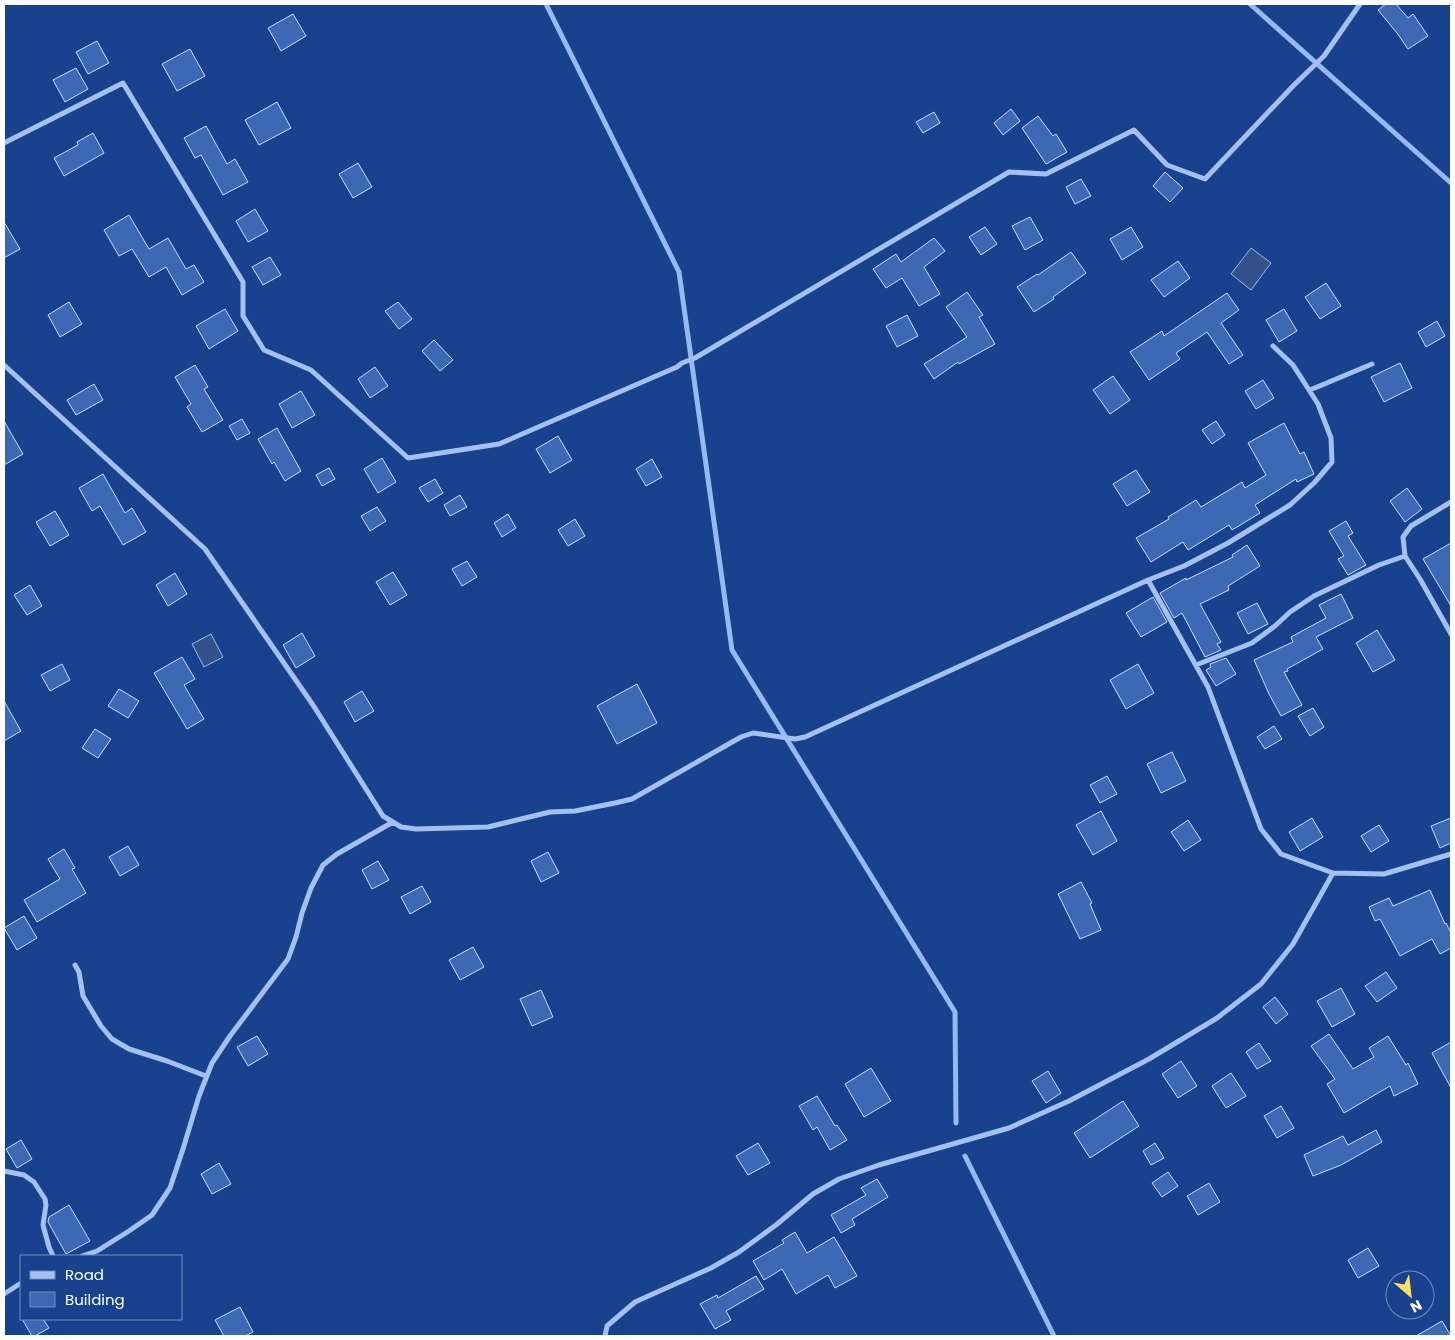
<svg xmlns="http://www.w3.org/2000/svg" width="1455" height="1340" viewBox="0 0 1455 1340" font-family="Poppins,sans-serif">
<rect width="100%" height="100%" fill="#18428e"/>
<!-- water -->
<path fill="#33518a" stroke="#97b9f1" d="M 1251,248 L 1271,263 L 1251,290 L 1231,274 Z
M 211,634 L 223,657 L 204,667 L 192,644 Z"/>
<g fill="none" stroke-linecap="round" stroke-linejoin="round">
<!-- stream -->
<path stroke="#97b9f1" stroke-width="5" d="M 546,4 L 679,272 L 732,650 L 955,1012 L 956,1123
M 1250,4 L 1451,183
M 965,1156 L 1054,1336"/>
</g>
<!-- building -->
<path fill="#3d68b4" stroke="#cadcfa" d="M 1386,4 L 1396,4 L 1408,18 L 1413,14 L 1428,36 L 1408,49 L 1397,33 L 1378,10 Z
M 293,14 L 306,36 L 281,51 L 268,28 Z
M 97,41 L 109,63 L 88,74 L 76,52 Z
M 190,49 L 205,76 L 177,91 L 162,64 Z
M 76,68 L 88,89 L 65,102 L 53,80 Z
M 277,102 L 291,128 L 259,145 L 245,120 Z
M 1011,109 L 1020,121 L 1003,135 L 994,123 Z
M 934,112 L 940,123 L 923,133 L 916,122 Z
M 1038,116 L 1053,136 L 1056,134 L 1067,152 L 1046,164 L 1022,128 Z
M 206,126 L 227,164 L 235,159 L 248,182 L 223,195 L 201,155 L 195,158 L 184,138 Z
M 93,133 L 104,153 L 64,176 L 54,158 L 78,145 L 77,142 Z
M 358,163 L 372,187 L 353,198 L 339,174 Z
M 1165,172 L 1183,188 L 1170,202 L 1153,186 Z
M 1081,179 L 1091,196 L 1075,204 L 1066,187 Z
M 255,209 L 268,231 L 248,242 L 236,221 Z
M 129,215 L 149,249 L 168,238 L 186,269 L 194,265 L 204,282 L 182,295 L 166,267 L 149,277 L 132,249 L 119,256 L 104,230 Z
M 1030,217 L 1043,240 L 1025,250 L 1012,226 Z
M 4,222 L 20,249 L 4,258 Z
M 985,227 L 997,244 L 981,255 L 969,237 Z
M 1131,227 L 1143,247 L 1122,260 L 1110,239 Z
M 934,238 L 945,251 L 924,267 L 940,294 L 919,306 L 902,278 L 886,288 L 873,269 L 896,254 L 901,262 Z
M 1071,252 L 1086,273 L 1053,297 L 1054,299 L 1034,312 L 1017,287 L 1037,274 L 1038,275 Z
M 270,257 L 281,275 L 263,285 L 252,267 Z
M 1178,261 L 1190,278 L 1164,297 L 1151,280 Z
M 1326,283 L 1341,306 L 1320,319 L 1305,297 Z
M 967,292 L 983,315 L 979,317 L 995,344 L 959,364 L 958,362 L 934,379 L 924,364 L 967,337 L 946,307 Z
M 1227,293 L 1239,310 L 1221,323 L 1243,355 L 1229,364 L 1207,332 L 1176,353 L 1180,359 L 1149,380 L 1130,352 L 1162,331 L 1164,336 Z
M 69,302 L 82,324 L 60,337 L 48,315 Z
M 398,302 L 412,319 L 399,329 L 385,311 Z
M 225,309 L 238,331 L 209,349 L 196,326 Z
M 1284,309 L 1297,331 L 1279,342 L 1266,320 Z
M 907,315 L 918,336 L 897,347 L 886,326 Z
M 1437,321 L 1445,336 L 1426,347 L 1418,332 Z
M 434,340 L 453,360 L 440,371 L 422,351 Z
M 1400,363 L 1412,388 L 1384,402 L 1371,377 Z
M 195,365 L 208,387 L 204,389 L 223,420 L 202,432 L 187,407 L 191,404 L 175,377 Z
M 375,367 L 388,386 L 370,398 L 358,379 Z
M 1113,376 L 1130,400 L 1110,414 L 1093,390 Z
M 1263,380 L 1274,398 L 1256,409 L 1245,391 Z
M 94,384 L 103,400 L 76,415 L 67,400 Z
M 301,391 L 315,415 L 292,428 L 279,404 Z
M 242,419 L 250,433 L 237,440 L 229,426 Z
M 4,421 L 23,454 L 4,465 Z
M 1216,421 L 1225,435 L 1212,444 L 1202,430 Z
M 1284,423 L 1300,454 L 1304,452 L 1314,474 L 1297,482 L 1296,479 L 1255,505 L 1260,513 L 1232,530 L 1229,525 L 1188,550 L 1183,542 L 1151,562 L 1136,538 L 1169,519 L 1168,517 L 1196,500 L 1201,507 L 1242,482 L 1245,488 L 1266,475 L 1248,443 Z
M 277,428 L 301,471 L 285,481 L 274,462 L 272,464 L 258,439 Z
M 558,436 L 572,460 L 550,473 L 536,449 Z
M 382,458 L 396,482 L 378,493 L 364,469 Z
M 652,459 L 662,477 L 646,486 L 636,469 Z
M 329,468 L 335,479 L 322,486 L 316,475 Z
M 1136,470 L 1150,492 L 1127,506 L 1113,484 Z
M 103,474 L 125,513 L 132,508 L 146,532 L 123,545 L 100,506 L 92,511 L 79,488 Z
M 435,479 L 443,493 L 428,502 L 419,488 Z
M 1407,488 L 1422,509 L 1405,522 L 1390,501 Z
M 460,495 L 467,507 L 450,516 L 444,505 Z
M 377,507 L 386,521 L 370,531 L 361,516 Z
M 55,511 L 69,535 L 50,546 L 36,522 Z
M 508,514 L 516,528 L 502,537 L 494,523 Z
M 575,519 L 585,536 L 568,546 L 558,530 Z
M 1346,521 L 1353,533 L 1348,536 L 1366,565 L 1348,575 L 1338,559 L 1344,556 L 1329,531 Z
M 1451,543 L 1451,606 L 1423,559 Z
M 1247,545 L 1260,566 L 1228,586 L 1229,590 L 1200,604 L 1221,642 L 1217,644 L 1221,650 L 1205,657 L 1182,613 L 1174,618 L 1160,593 L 1186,578 L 1186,580 L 1233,557 L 1232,555 Z
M 467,561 L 477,577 L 462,586 L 452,569 Z
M 393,572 L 407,595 L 390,605 L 376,582 Z
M 175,573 L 187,594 L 168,606 L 156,585 Z
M 30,585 L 42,606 L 27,615 L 14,595 Z
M 1341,594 L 1353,618 L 1316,637 L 1323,649 L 1287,669 L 1288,671 L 1284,672 L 1302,705 L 1281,716 L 1269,694 L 1254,660 L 1293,642 L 1291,637 L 1326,618 L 1319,605 Z
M 1153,597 L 1167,622 L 1141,637 L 1126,613 Z
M 1257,603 L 1268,624 L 1248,634 L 1237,613 Z
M 1377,630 L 1395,660 L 1373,672 L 1356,643 Z
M 302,633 L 315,656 L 296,668 L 283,645 Z
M 182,657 L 195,679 L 184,685 L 204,719 L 187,729 L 154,673 Z
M 1226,658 L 1236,674 L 1216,686 L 1206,670 L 1211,667 L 1210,664 Z
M 62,664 L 70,680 L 50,691 L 41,675 Z
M 1138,664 L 1154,693 L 1126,709 L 1110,680 Z
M 637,684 L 657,723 L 617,744 L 597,706 Z
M 119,689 L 139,701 L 128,718 L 108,706 Z
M 362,691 L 374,711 L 355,722 L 344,702 Z
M 4,701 L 21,731 L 4,741 Z
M 1313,708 L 1324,727 L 1310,736 L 1298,716 Z
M 1274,726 L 1282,739 L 1265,749 L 1257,737 Z
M 95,729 L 111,739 L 98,758 L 82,748 Z
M 1172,752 L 1186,781 L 1161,793 L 1147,764 Z
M 1107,776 L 1117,794 L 1100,803 L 1090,785 Z
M 1101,811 L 1117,841 L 1093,855 L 1076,825 Z
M 1312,818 L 1323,837 L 1300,851 L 1289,832 Z
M 1451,818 L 1451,843 L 1440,848 L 1431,826 Z
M 1188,820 L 1201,840 L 1184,851 L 1171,832 Z
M 1379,825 L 1389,841 L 1371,852 L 1361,836 Z
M 128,846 L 139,865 L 120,876 L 109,857 Z
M 64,849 L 75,868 L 72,869 L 86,893 L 37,922 L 24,900 L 60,879 L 48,859 Z
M 548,852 L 559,873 L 541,882 L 531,861 Z
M 378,861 L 389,880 L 372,889 L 362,870 Z
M 1081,882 L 1092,903 L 1090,904 L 1101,930 L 1080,939 L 1058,894 Z
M 422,886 L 431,902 L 410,914 L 401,897 Z
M 1430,890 L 1445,924 L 1446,923 L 1451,933 L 1451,948 L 1440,954 L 1432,939 L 1400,956 L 1380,919 L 1375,921 L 1369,907 L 1389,898 L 1393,906 Z
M 24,916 L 37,938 L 17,950 L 4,928 Z
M 473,947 L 484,967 L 460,980 L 449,960 Z
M 1386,972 L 1397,988 L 1377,1002 L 1365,986 Z
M 1341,988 L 1355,1014 L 1332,1027 L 1317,1001 Z
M 541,990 L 553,1017 L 532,1026 L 520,999 Z
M 1275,997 L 1288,1014 L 1276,1024 L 1263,1007 Z
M 1329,1034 L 1353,1069 L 1374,1057 L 1369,1048 L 1388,1036 L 1406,1065 L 1408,1063 L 1418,1084 L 1394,1096 L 1390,1086 L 1344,1113 L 1327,1084 L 1335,1079 L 1311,1046 Z
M 257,1036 L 268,1054 L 248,1066 L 237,1047 Z
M 1451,1042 L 1451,1088 L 1432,1053 Z
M 1259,1043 L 1271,1061 L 1257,1069 L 1246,1052 Z
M 1181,1061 L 1197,1086 L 1178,1098 L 1162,1074 Z
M 871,1068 L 891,1101 L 864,1117 L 845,1084 Z
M 1048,1071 L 1061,1093 L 1046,1103 L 1032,1081 Z
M 1231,1073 L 1246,1096 L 1226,1108 L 1212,1086 Z
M 817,1096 L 835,1126 L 837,1125 L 847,1140 L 830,1150 L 817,1127 L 813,1130 L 799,1106 Z
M 1123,1101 L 1139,1126 L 1090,1158 L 1074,1133 Z
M 1281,1106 L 1294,1128 L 1277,1138 L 1264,1116 Z
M 1376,1130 L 1382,1142 L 1341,1165 L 1313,1176 L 1304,1155 L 1343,1136 L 1348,1145 Z
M 21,1140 L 32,1159 L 17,1168 L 6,1149 Z
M 758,1143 L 770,1163 L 748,1175 L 736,1156 Z
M 1155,1143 L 1164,1158 L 1151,1165 L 1143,1151 Z
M 219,1163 L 231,1184 L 212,1194 L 201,1174 Z
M 1168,1172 L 1178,1186 L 1162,1197 L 1152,1183 Z
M 877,1179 L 888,1197 L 852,1219 L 855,1225 L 841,1233 L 831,1215 L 866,1195 L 861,1188 Z
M 1209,1183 L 1220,1202 L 1198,1215 L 1187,1196 Z
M 69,1205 L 90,1241 L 66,1254 L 48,1222 L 49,1217 Z
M 795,1232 L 807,1253 L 834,1237 L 857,1276 L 835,1288 L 828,1275 L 796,1294 L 782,1269 L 764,1280 L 753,1261 L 784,1243 L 782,1240 Z
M 1368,1248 L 1379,1266 L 1358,1278 L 1348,1260 Z
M 756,1276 L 764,1289 L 726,1311 L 731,1320 L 715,1329 L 700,1304 L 717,1295 L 718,1298 Z
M 240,1307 L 253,1332 L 245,1336 L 224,1336 L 215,1320 Z
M 22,1319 L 43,1319 L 49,1328 L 35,1336 L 32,1336 Z
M 1442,1321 L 1451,1336 L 1416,1336 Z"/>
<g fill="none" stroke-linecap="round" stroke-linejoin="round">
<!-- minor -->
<path stroke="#a4c0ef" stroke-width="5" d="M 4,143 L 123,83 L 243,282 L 243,316 L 264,350 L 311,370 L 408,458 L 499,444 L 677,367 L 682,363 L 695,358 L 1009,172 L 1046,174 L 1134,130 L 1167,165 L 1205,179 L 1294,85 L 1324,56 L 1360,4
M 4,365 L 205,549 L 313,705 L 383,816 L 401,827 L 416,829 L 488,827 L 550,812 L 575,811 L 615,803 L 632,799 L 741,737 L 753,733 L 795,739 L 805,737 L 1148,580 L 1208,687 L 1261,829 L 1281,854 L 1333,873 L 1384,874 L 1451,854
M 1310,390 L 1372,364
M 1451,502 L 1411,526 L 1403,537 L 1405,556 L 1420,579 L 1451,634
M 1148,580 L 1184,566 L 1228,543 L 1290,505 L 1314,483 L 1332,462 L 1331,438 L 1318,404 L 1293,365 L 1273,346
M 1196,665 L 1252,643 L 1275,626 L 1290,612 L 1314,596 L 1379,565 L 1405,556
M 75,965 L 79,972 L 83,996 L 101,1026 L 112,1039 L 129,1049 L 167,1061 L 206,1076
M 4,1171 L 24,1175 L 34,1182 L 45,1199 L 46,1205 L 43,1225 L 49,1247 L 53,1256
M 82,1256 L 97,1251 L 129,1231 L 152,1215 L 170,1188 L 183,1149 L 199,1096 L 212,1063 L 230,1036 L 288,959 L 296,937 L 302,913 L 311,888 L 323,865 L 337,854 L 393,822
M 4,1294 L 21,1283
M 605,1336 L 607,1326 L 635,1302 L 711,1268 L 739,1252 L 776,1225 L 813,1194 L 839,1179 L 879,1165 L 1009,1128 L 1069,1101 L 1149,1059 L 1217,1018 L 1261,984 L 1293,944 L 1333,873"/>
</g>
<!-- border -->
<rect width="1455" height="1340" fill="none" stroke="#ffffff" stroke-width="10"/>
<!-- legend -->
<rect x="20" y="1255" width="162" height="65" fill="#18428e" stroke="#748ebb"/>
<rect x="30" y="1271" width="25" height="8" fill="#a4c0ef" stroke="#748ebb"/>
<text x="65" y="1280" font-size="15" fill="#ffffff">Road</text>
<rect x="30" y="1292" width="25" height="15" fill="#3d68b4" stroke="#748ebb"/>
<text x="65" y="1305" font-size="15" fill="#ffffff">Building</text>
<!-- north arrow -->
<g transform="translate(1410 1295) rotate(152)"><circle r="24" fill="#18428e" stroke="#748ebb"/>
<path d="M0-4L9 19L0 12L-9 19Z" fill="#ffde62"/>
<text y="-8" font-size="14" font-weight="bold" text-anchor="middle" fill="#ffffff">N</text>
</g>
</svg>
